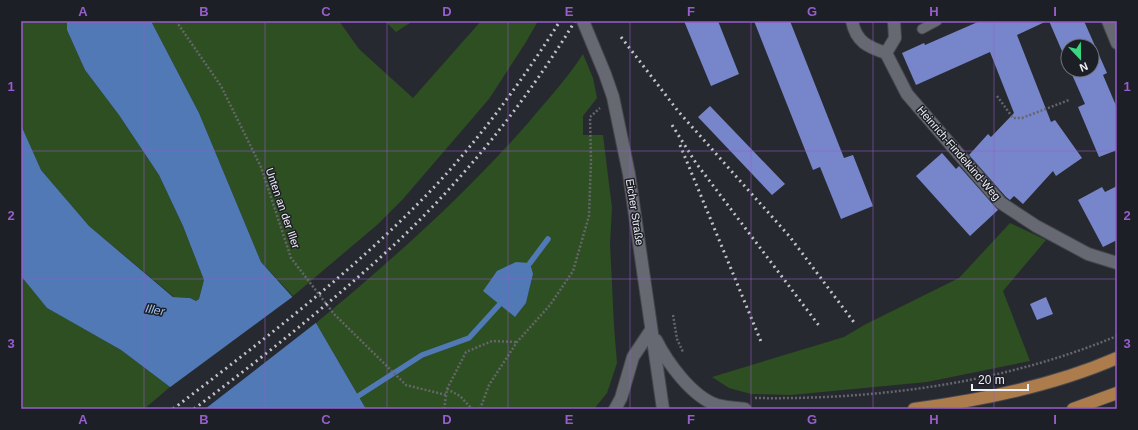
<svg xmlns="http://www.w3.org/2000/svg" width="1138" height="430" viewBox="0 0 1138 430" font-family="Helvetica,sans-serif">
<rect width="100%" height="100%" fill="#272930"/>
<!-- green -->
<path fill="#2e4f21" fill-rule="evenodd" d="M 21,21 L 67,21 L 67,30 L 85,70 L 119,115 L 159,175 L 183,226 L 204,280 L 199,299 L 196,301 L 190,298 L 174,297 L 89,226 L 41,170 L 21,125 Z
M 151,21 L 339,21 L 359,49 L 413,98 L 481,21 L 538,21 L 526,42 L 489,99 L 403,199 L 377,225 L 293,296 L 261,262 L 199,113 Z
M 385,21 L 413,21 L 396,32 Z
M 583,54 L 593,78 L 597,98 L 583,116 L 583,135 L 603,135 L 612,208 L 610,243 L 614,326 L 617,363 L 607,393 L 594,409 L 366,409 L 316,323 C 391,261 464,196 528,123 C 547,100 567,79 583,54 ZM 533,274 L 526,303 L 515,317 Z
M 1010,223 L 1046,240 L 1003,291 L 1030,361 L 927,382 L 791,395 L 751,394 L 729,388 L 712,377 L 844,337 L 866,324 L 959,278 Z
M 21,276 L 47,308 L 121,350 L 170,387 L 144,409 L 21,409 Z"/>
<!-- water -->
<path fill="#5079b5" d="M 67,21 L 151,21 L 199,113 L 261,262 L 316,323 L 366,409 L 204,409 L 170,387 L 121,350 L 47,308 L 21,276 L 21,125 L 41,170 L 89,226 L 173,297 L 190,298 L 196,301 L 199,299 L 204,280 L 183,226 L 159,175 L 119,115 L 85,70 L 67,30 Z
M 516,262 L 530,263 L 533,274 L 526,303 L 515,317 L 483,291 L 497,271 Z"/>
<!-- pier -->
<path fill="#272930" d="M 295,295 L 317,322 L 205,409 L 200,409 L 169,388 Z"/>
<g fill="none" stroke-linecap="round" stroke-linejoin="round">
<!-- stream -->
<path stroke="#5079b5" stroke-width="5.5" d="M 530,263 L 548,239
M 352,400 L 422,355 L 469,338 L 499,305"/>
</g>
<!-- building -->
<path fill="#7786ca" d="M 684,21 L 718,21 L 739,74 L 711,86 Z
M 754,21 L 790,21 L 844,158 L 853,155 L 873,206 L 841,219 L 820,167 L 813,170 Z
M 980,21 L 1047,21 L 1017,35 L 1051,122 L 1055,120 L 1082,158 L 1056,176 L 1053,171 L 1023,204 L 1014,196 L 1010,200 L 1006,197 L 969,155 L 988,134 L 991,137 L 1014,113 L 990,52 L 916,85 L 902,53 L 924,43 L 925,45 Z
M 1049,21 L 1084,21 L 1107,73 L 1103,75 L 1117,108 L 1117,150 L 1099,157 L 1078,107 L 1085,104 L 1070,70 L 1092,70 L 1092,46 L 1068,46 L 1068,65 Z
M 710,106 L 785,184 L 772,195 L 698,117 Z
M 942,153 L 956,169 L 959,166 L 998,210 L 970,236 L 916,176 Z
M 1117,186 L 1117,240 L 1103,247 L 1078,200 L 1102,187 L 1105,192 Z
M 1046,297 L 1053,314 L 1037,320 L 1030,304 Z"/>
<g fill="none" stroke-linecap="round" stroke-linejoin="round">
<!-- lane casing -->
<g stroke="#46474d" stroke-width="11">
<path id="lane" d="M 922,29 L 937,21"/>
</g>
<!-- street casing -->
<g stroke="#46474d" stroke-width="14">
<path id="street" d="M 852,21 C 856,42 868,47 886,53 L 907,94 L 1001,203 L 1036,226 L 1088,254 L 1117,263
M 1108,21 L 1117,43
M 886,53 L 895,38 L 894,21"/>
</g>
<!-- secondary casing -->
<g stroke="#46474d" stroke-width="14">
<path id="secondary" d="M 583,21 L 605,74 L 613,97 L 629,174 L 663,409
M 656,340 C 667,362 692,397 717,405 C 725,407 736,408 745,409
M 615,409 L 621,398 L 633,357 L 651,330"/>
</g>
<!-- primary casing -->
<g stroke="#46474d" stroke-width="14">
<path id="primary" d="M 914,409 C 983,400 1053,386 1117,358
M 1073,409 L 1117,393"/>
</g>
<!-- path -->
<path stroke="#64666c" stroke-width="2.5" stroke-dasharray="2 2" stroke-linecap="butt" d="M 176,21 L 221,86 L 261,167 L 291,258 L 334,314 L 406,385 L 446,395
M 997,96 L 1013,118 L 1022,118 L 1069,100
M 673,315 L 677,339 L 683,352
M 447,389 L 460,396 L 472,409
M 755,398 C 877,400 1004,383 1117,336
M 444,409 L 447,389 L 466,352 L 492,341 L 516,342
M 480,409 L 489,385 L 517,342 L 550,305 L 573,271 L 589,216 L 591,160 L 590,117 L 600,108"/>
<!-- lane -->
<use href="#lane" stroke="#676972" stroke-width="9"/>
<!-- street -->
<use href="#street" stroke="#676972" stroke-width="12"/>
<!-- secondary -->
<use href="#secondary" stroke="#676972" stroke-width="12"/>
<!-- primary -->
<use href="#primary" stroke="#ad7c4c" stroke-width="12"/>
<!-- rail -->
<path stroke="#c2c4c9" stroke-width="3" stroke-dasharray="2 4" stroke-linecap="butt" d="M 621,37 L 678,111 L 790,237 L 856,325
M 672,125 L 696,163 L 820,327
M 680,145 L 762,344
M 173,409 C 266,338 358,268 438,183 C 484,133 524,78 560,21
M 194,409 C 263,357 331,303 395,244 C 464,179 526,102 575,21"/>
</g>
<!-- grid -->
<path fill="none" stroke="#985dcd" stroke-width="1" stroke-opacity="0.55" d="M 144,21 L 144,409M 265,21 L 265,409M 387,21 L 387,409M 508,21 L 508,409M 630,21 L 630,409M 751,21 L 751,409M 873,21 L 873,409M 994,21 L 994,409M 21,151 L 1117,151M 21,279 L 1117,279"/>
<g text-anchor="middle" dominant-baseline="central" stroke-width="3" stroke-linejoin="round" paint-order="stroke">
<!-- street labels -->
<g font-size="11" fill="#f0f1f6" stroke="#1d1f26">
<text transform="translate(959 153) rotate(49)">Heinrich-Findelkind-Weg</text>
<text transform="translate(283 208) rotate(71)">Unten an der Iller</text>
<text transform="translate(635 212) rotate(81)">Eicher Straße</text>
</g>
<!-- water labels -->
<g font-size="12" font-style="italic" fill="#9ec1f2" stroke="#1d1f26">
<text transform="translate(155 310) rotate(10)">Iller</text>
</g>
</g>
<!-- border -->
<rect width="1138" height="430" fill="none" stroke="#1d1f26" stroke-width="44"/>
<!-- north arrow -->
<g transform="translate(1080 58) rotate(158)"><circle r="19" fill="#1d1f26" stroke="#717379"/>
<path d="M0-3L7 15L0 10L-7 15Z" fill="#38d880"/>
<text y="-6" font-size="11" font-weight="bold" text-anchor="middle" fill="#f0f1f6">N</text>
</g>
<!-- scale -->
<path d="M972 384v6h56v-6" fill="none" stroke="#f0f1f6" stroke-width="2"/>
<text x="978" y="384" font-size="12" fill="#f0f1f6" stroke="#1d1f26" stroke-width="3" paint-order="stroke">20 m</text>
<rect x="22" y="22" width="1094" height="386" fill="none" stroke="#985dcd" stroke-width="1.5"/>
<g font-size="13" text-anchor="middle" font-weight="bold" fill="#985dcd">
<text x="83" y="16">A</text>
<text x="204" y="16">B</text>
<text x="326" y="16">C</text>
<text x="447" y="16">D</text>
<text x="569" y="16">E</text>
<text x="691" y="16">F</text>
<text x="812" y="16">G</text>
<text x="934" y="16">H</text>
<text x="1055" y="16">I</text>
<text x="11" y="91">1</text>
<text x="1127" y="91">1</text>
<text x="11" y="220">2</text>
<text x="1127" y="220">2</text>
<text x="11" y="348">3</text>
<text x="1127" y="348">3</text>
<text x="83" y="424">A</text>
<text x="204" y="424">B</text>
<text x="326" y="424">C</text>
<text x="447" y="424">D</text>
<text x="569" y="424">E</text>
<text x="691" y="424">F</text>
<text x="812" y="424">G</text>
<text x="934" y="424">H</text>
<text x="1055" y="424">I</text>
</g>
</svg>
